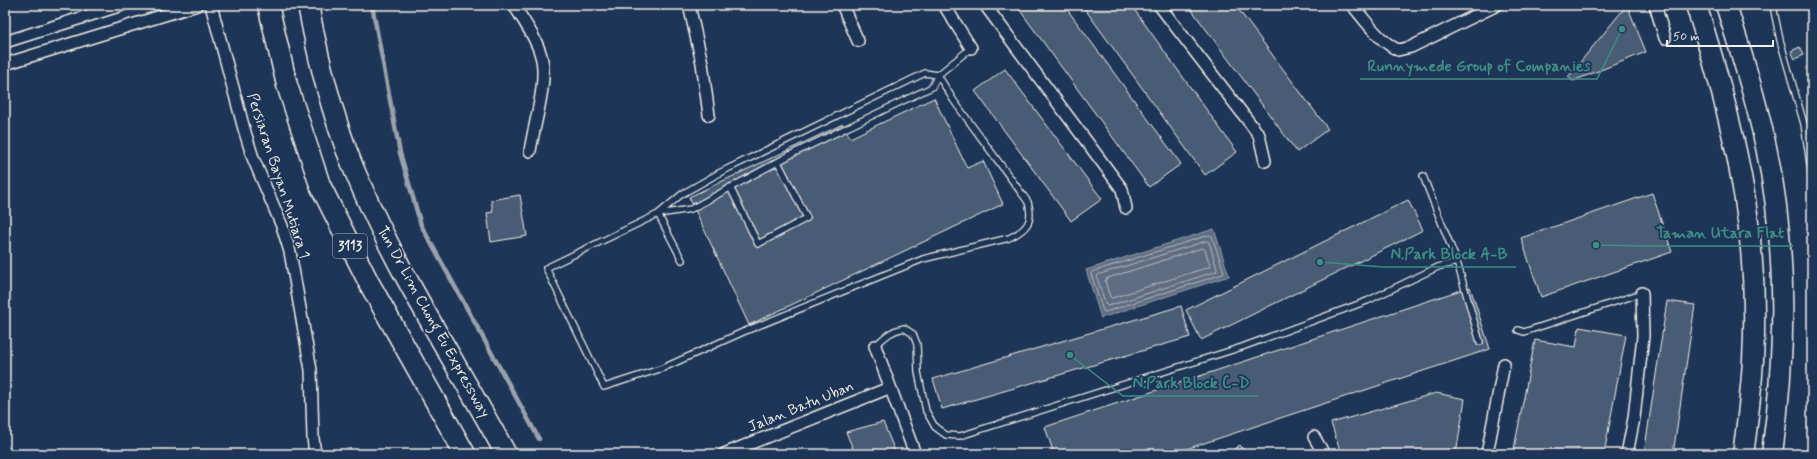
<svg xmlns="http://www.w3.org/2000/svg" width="1817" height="459" viewBox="0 0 1817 459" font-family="Mynerve,sans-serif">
<rect width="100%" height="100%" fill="#1d3557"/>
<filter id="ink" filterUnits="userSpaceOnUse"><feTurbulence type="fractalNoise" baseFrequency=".025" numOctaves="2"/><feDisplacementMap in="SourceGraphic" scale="8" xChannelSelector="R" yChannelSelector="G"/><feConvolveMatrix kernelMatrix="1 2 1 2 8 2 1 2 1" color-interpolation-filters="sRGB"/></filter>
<g filter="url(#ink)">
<!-- water -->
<path fill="#5e6d82" stroke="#9aa2ab" d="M 1214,229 L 1229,276 L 1101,318 L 1086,270 Z"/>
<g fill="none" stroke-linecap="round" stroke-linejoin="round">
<!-- shore -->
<path stroke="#b8bcbf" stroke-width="1" d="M 1210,235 L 1212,236 L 1224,272 L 1223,274 L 1105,312 L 1103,311 L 1091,274 L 1092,272 Z
M 1207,241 L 1209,242 L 1217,269 L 1217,271 L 1108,306 L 1106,305 L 1097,278 L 1098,275 Z
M 1203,248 L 1205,250 L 1210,265 L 1209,267 L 1112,298 L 1110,297 L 1105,281 L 1106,279 Z"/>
<!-- stream -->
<path stroke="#9aa2ab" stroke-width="4.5" d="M 372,5 L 400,153 L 421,225 L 539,439"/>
</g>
<!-- building -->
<path fill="#485b74" stroke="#f4f1e8" d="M 1016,5 L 1064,5 L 1181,164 L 1149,187 Z
M 1082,5 L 1131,5 L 1237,152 L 1205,175 Z
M 1188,5 L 1235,5 L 1328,129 L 1297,152 Z
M 1627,5 L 1646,52 L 1573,81 L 1568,77 Z
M 1800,47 L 1804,55 L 1795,59 L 1791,51 Z
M 1005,69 L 1102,199 L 1071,221 L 975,91 Z
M 934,98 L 967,168 L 983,161 L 1003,204 L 749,325 L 689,197 L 843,124 L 850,138 Z
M 1652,193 L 1672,252 L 1541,297 L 1521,238 Z
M 520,195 L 527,236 L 491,242 L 487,213 L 493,212 L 491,200 Z
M 1408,200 L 1423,230 L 1201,340 L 1186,310 Z
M 1470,287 L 1490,349 L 1171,454 L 1054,454 L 1045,427 Z
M 1667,301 L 1695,305 L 1673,454 L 1644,454 Z
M 1181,306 L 1190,337 L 942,409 L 933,379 Z
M 1579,327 L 1626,335 L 1604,454 L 1513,454 L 1535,340 L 1576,347 Z
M 1436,393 L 1465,399 L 1456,454 L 1341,454 L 1331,423 Z
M 883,422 L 896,454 L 855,454 L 846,432 Z
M 1240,445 L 1246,454 L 1227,454 Z"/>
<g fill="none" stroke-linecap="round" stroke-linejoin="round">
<!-- lane casing -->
<g stroke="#f4f1e8" stroke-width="8">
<path id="lane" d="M 1776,5 L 1774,11 L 1780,40 L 1804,124 L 1812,177
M 925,73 L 938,75 L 954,101 L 1028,202 C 1034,222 1026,230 1009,238 L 923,259 L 743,332 L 663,368 L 604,387 L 546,268 L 658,214 L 682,194 L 721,172 Z
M 730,187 L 758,244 L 807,218 L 778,162
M 658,214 L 682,260
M 659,214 L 691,209 L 792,154 L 932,87 L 938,75 L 971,48
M 1457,262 L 1480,342
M 1518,330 L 1524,332 L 1642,293
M 875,346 C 885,337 890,331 904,328 L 913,334 L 917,344 L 918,372 L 926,411 L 935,427 L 946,435 L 960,436 L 1242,347 L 1367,301 L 1438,267 L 1457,262 L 1423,176
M 5,449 L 8,454"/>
</g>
<!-- street casing -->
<g stroke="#f4f1e8" stroke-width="14">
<path id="street" d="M 211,5 L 244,129 L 253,158 L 282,226 L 290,252 L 311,370 L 313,438 L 315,454
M 514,5 C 524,22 538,40 542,60 C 547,84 534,125 530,151
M 689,5 L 702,63 L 709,115
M 842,5 L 858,41
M 944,5 L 971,48
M 985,5 L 1122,189 L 1126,208
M 1159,5 L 1259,135 L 1265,161
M 1352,5 C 1366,21 1379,41 1398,50 L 1411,47 L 1497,5
M 1655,5 L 1665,38
M 5,42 L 122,5
M 5,64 L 197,5
M 875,346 L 915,454
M 1314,437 L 1324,454
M 724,454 L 889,388
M 1487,454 L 1504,364
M 1627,454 L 1634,418 L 1643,336 L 1642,293"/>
</g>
<!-- highway casing -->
<g stroke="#f4f1e8" stroke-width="23">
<path id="highway" d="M 268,5 L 287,85 L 320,185 L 369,283 L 465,454
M 308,5 C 319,64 337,133 362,188 C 402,280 458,366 506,454
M 1696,5 C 1739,138 1765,256 1750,397 C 1748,416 1746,435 1743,454
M 1726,5 C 1741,52 1756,99 1766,147 C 1788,249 1786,352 1772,454"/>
</g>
<!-- lane -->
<use href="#lane" stroke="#1d3557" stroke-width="5.5"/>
<!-- street -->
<use href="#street" stroke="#1d3557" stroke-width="11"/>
<!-- highway -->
<use href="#highway" stroke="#1d3557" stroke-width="20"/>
</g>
</g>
<g text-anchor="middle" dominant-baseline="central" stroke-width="3.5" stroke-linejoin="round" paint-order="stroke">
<!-- shield labels -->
<rect fill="#1d3557" stroke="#b4b9bc" stroke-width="1" x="333" y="234" width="34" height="24" rx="3"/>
<g font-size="14" font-weight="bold" fill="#f4f1e8">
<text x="350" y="246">3113</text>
</g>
<!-- street labels -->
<g font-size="15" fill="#f4f1e8" stroke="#1d3557">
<text transform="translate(278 176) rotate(72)">Persiaran Bayan Mutiara 1</text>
<text transform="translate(433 322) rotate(61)">Tun Dr Lim Chong Eu Expressway</text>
<text transform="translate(801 407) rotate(-22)">Jalan Batu Uban</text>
</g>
</g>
<!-- callouts -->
<path fill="none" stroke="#3d8f86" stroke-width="1.5" d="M1622 29L1597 79H1360M1596 245L1647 246H1793M1320 262L1383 267H1516M1070 355L1123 396H1258"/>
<g fill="#3d8f86" stroke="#1d3557" stroke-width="1.5">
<circle cx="1622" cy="29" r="4"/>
<circle cx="1596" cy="245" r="4"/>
<circle cx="1320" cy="262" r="4"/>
<circle cx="1070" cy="355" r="4"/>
</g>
<g font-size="16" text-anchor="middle" font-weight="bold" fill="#3d8f86" stroke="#1d3557" stroke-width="3.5" stroke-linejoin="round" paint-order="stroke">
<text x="1479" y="71">Runnymede Group of Companies</text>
<text x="1720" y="238">Taman Utara Flat</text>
<text x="1449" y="259">N.Park Block A-B</text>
<text x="1191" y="388">N.Park Block C-D</text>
</g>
<!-- margin -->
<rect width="1817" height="459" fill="none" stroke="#1d3557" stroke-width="20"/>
<rect x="10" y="10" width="1797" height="439" fill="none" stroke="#f4f1e8" stroke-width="1.5" filter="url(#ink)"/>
<!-- scale -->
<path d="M1667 40v6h106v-6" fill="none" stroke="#f4f1e8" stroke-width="2"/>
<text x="1673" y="40" font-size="12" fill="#f4f1e8" stroke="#1d3557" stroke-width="3" paint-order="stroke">50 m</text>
</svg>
